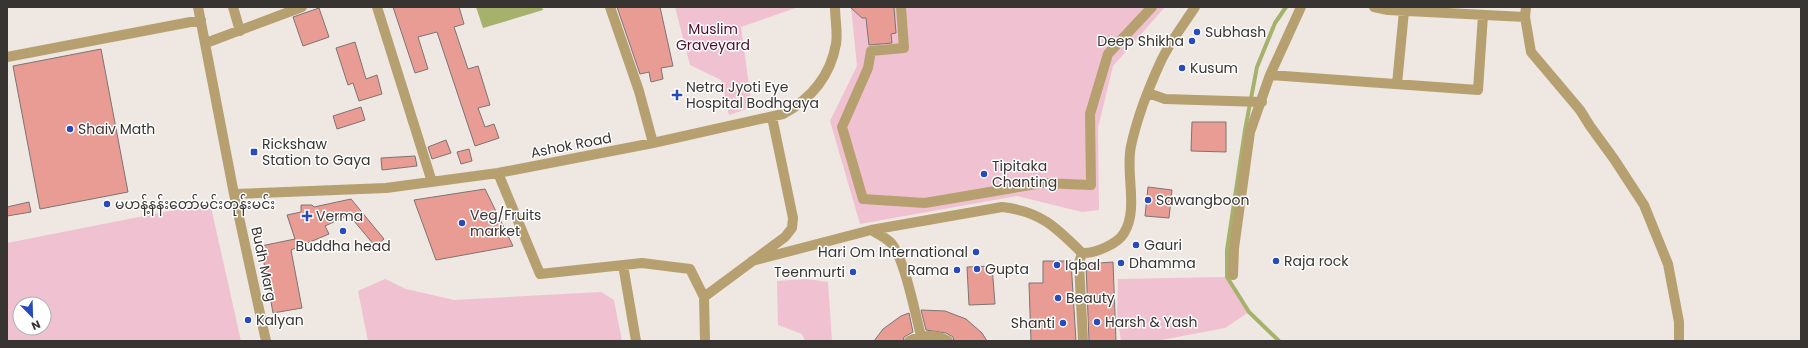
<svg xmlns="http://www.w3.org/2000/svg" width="1808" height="348" viewBox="0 0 1808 348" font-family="Poppins,'Noto Sans Myanmar',sans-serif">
<rect width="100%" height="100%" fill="#eee7e2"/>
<!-- green -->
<path fill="#f0c1d1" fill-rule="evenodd" d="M 675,7 L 798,7 L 741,27 L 752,107 L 729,115 L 721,80 L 690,65 Z
M 851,7 L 1165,7 L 1113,66 L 1098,128 L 1099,210 L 1082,212 L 1017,196 L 860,224 L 830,121 L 857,66 Z
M 210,203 L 241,341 L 7,341 L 7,243 ZM 20,304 L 44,304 L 44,328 L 20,328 Z
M 1227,277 L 1249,312 L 1225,328 L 1156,341 L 1121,341 L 1117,314 L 1118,279 Z
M 385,279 L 406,289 L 454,300 L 601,292 L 614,300 L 622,341 L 368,341 L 358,291 Z
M 806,279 L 828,282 L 832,341 L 805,341 L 802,334 L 778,325 L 777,281 Z"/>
<!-- water -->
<path fill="#a6b16b" d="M 476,7 L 542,7 L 543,10 L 483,28 Z"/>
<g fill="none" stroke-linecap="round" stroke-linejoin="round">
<!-- stream -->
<path stroke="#a6b16b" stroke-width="4" d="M 1279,341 L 1249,312 L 1227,277 L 1227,250 L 1245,130 L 1257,67 L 1275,23 L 1286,7"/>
</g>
<!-- building -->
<path fill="#e99c93" stroke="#7c7473" d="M 393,7 L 459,7 L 464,24 L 454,27 L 468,69 L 478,66 L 490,105 L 478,108 L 485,127 L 494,124 L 499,138 L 475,146 L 437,32 L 418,37 L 428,69 L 415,73 Z
M 617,7 L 660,7 L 673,66 L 661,68 L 663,79 L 651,82 L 649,72 L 640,74 Z
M 850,7 L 894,7 L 896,33 L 891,34 L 892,43 L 869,45 L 866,18 L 862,18 Z
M 319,8 L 329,37 L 303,46 L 293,17 Z
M 355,42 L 366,79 L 377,75 L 382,94 L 359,101 L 353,83 L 348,85 L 336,48 Z
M 101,49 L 128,192 L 40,209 L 13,66 Z
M 361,107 L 365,120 L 337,129 L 333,116 Z
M 1192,122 L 1226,122 L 1226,152 L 1191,151 Z
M 446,140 L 451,153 L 432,159 L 428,147 Z
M 469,149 L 472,161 L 461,164 L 457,152 Z
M 415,156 L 417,166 L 382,170 L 381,158 Z
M 1148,187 L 1172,190 L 1169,218 L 1145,216 Z
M 485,189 L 513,246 L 436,260 L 414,200 Z
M 351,199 L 384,239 L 375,246 L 349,215 L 325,226 L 329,234 L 291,250 L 302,308 L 273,313 L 261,246 L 295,239 L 287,215 L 301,212 L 301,205 L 312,205 L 314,207 Z
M 29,202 L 31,212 L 7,216 L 7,207 Z
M 1043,261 L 1071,261 L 1076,341 L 1031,341 L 1029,283 L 1043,283 Z
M 1113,262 L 1116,341 L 1089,341 L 1086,264 Z
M 992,266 L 995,304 L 969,305 L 967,267 Z
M 921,310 L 945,311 L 966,319 L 982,333 L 987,341 L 954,341 L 953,337 L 946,333 L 926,330 Z
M 909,313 L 913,332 L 904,337 L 903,341 L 874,341 L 883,329 L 901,316 Z"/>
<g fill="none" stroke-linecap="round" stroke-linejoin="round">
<!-- minor -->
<path stroke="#b6a070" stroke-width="10" d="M 198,7 L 234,194 L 266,341
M 233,7 L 240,31
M 377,7 L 432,182
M 610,7 L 639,91 L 653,143
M 901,7 L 904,48 L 871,51 L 868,68 L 842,127 L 863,199 L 925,203 L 1042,183 L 1091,185 L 1090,114 L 1108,54 L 1152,7
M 1374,7 L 1388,10 L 1525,17
M 1526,7 L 1525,17 L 1531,52 L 1580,110 L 1590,126 L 1614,159 L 1644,205 L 1668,264 L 1679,322 L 1679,341
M 206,43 L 302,7
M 7,57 L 201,20
M 1270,75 L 1478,90 L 1483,15
M 1397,84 L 1404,11
M 1148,93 L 1165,99 L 1262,102
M 498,173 L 540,274 L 642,263 L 690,269 L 704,297 L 705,341
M 234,194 L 386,188 L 498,173 L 653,143 L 783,114 C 811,99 830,77 836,44 C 838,33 835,19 835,7
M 871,230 C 878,234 887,238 892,244 C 905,261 915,313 921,336
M 752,261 L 871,230 L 1002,207 C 1040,211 1056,227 1082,253
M 623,265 L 636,341
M 1233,275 L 1234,248 L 1250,132 L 1270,75 L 1301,7
M 704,297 L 785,237 L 792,228 L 793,218 L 772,117
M 909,341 C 922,335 935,334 948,341
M 1083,341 L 1079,263 L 1082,253 C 1094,254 1118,244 1124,233 C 1139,209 1125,173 1131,146 C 1137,118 1149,87 1161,61 C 1170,42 1184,24 1195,7"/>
</g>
<!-- markers -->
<g fill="#284bba" stroke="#fff" stroke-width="1.5">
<circle cx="1197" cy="32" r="4"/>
<circle cx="1192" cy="41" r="4"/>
<circle cx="1182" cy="68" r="4"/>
<path d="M675 89h4v4h4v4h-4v4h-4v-4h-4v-4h4z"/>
<circle cx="70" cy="129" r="4"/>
<rect x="250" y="148" width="8" height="8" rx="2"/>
<circle cx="984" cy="174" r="4"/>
<circle cx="1148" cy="200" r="4"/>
<circle cx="107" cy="204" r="4"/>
<path d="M305 210h4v4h4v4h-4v4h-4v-4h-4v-4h4z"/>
<circle cx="462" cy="223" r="4"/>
<circle cx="343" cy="231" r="4"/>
<circle cx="1136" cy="245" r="4"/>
<circle cx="976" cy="252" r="4"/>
<circle cx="1276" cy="261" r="4"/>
<circle cx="1121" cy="263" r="4"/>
<circle cx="1057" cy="265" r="4"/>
<circle cx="977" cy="269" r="4"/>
<circle cx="957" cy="270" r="4"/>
<circle cx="853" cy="272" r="4"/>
<circle cx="1058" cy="298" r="4"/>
<circle cx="248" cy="320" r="4"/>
<circle cx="1097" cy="322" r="4"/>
<circle cx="1063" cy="323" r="4"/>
</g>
<g text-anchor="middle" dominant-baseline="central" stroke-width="3" stroke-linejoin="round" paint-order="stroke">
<!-- park labels -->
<g font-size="14" fill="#4d0c2b" stroke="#fff">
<text x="713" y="29">Muslim<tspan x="713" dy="16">Graveyard</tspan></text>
</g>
<!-- poi labels -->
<g font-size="14" fill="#373432" stroke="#fff" text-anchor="start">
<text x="1205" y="32">Subhash</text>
<text x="1184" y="41" text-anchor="end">Deep Shikha</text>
<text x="1190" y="68">Kusum</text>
<text x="686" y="87">Netra Jyoti Eye<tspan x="686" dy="16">Hospital Bodhgaya</tspan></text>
<text x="78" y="129">Shaiv Math</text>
<text x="262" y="144">Rickshaw<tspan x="262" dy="16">Station to Gaya</tspan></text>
<text x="992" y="166">Tipitaka<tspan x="992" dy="16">Chanting</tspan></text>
<text x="1156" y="200">Sawangboon</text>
<text x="115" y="204">မဟန့်နန်းတော်မင်းတုန်းမင်း</text>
<text x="470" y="215">Veg/Fruits<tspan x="470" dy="16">market</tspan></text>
<text x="316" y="216">Verma</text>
<text x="1144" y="245">Gauri</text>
<text x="343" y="246" text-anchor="middle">Buddha head</text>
<text x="968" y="252" text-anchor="end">Hari Om International</text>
<text x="1284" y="261">Raja rock</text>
<text x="1129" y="263">Dhamma</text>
<text x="1065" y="265">Iqbal</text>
<text x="985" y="269">Gupta</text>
<text x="949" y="270" text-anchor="end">Rama</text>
<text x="845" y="272" text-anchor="end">Teenmurti</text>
<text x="1066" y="298">Beauty</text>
<text x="256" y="320">Kalyan</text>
<text x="1105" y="322">Harsh &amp; Yash</text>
<text x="1055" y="323" text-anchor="end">Shanti</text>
</g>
<!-- street labels -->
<g font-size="14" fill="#373432" stroke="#fff">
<text transform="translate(571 145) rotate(-11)">Ashok Road</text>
<text transform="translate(264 264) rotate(78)">Budh Marg</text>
</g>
</g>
<!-- border -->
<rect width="1808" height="348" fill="none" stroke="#373432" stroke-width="16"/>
<!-- north arrow -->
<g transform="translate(32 316) rotate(157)"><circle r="19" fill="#ffffff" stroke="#afaead"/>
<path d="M0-3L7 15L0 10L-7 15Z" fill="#284bba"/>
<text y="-6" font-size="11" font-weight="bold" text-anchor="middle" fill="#373432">N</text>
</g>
</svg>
